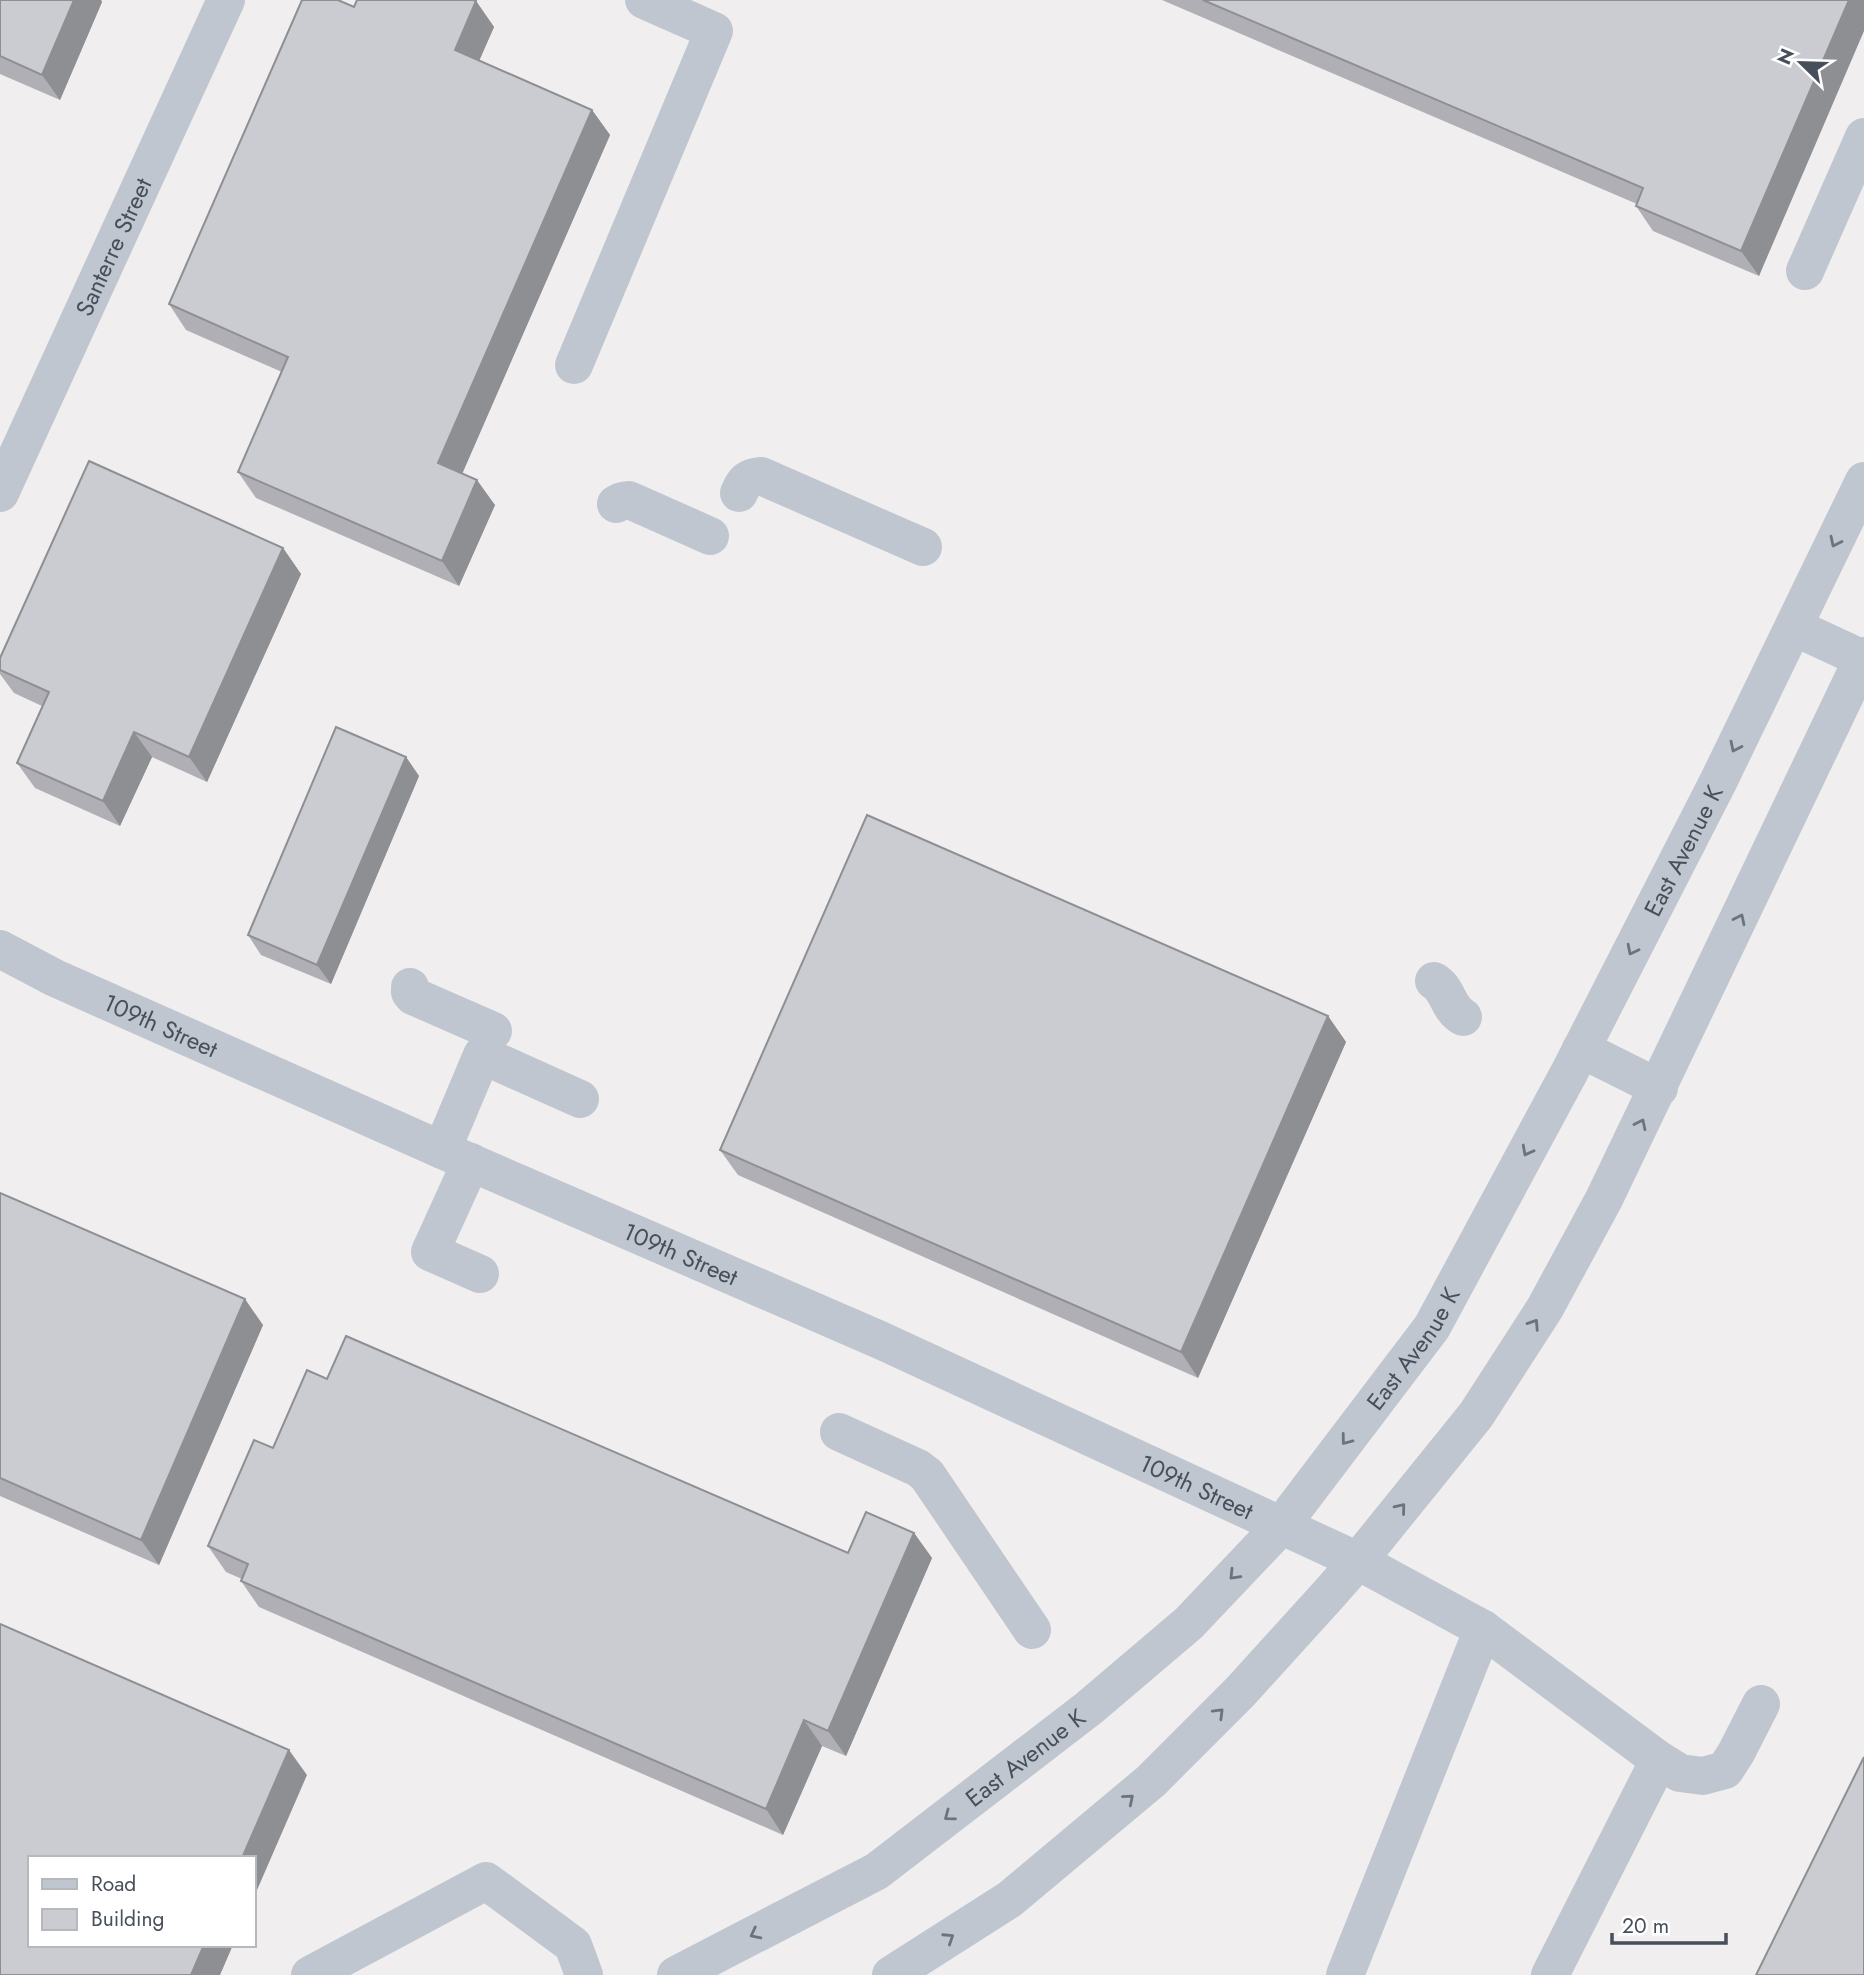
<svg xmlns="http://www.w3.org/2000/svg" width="1864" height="1975" viewBox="0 0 1864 1975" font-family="Jost,sans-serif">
<rect width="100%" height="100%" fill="#f0eeee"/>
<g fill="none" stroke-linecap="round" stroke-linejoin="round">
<!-- minor -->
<g stroke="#bfc6cf" stroke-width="38">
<path d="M 1805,271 L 1864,137"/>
<path d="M 574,365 L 714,31 L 644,0"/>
<path id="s1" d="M 0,493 L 226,0"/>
<path d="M 739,493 C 744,481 748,477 761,476 L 923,547"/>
<path d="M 616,504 L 622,501 L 629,500 L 710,536"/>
<path d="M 1794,627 L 1863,659"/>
<path id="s2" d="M 0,949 L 55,978 L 442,1150 L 880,1340 L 1358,1561 L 1483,1629 L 1345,1975"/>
<path d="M 1434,981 C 1449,990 1447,1008 1463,1017"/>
<path d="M 410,987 L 410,992 L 413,996 L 493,1031"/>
<path d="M 1581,1049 L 1659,1088"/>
<path d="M 442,1150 L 482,1055 L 580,1099"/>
<path d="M 471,1162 L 430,1252 L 480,1274"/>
<path d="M 839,1432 L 918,1468 L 927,1475 L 1032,1630"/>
<path d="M 1483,1629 L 1659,1760 L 1680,1773 L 1703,1776 L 1725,1770 L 1736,1753 L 1761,1704"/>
<path d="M 310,1975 L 486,1881 L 573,1945 L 584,1975"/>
<path id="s3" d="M 676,1975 L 877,1871 L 1089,1708 L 1189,1623 L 1281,1526 L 1432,1327 L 1570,1071 L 1718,782 L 1864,481"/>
<path d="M 891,1975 L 1010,1899 L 1151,1781 L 1240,1692 L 1329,1594 L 1358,1561 L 1476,1415 L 1545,1308 L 1604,1199 L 1864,656"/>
<path d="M 1550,1975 L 1659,1760"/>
</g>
</g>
<!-- wall -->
<path fill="#afafb5" d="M 0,0 L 101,0 L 102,2 L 60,100 L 0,74 Z
M 1162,0 L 1864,0 L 1759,276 L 1653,231 L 1636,206 L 1637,204 Z
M 476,1 L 494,27 L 479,60 L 592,110 L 610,135 L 462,473 L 495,505 L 459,586 L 256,498 L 238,472 L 282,372 L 186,330 L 169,304 L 354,7 Z
M 283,548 L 301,574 L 207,782 L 152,757 L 120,826 L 35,788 L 17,763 L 42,706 L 14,693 L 0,674 L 0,670 Z
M 406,757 L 419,776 L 331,984 L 261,955 L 248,935 Z
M 1328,1016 L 1346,1042 L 1198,1378 L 738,1175 L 720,1150 Z
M 0,1193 L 263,1325 L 159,1565 L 0,1496 Z
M 327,1379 L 848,1553 L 914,1533 L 932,1558 L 846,1756 L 822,1746 L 783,1835 L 259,1607 L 241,1581 L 242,1579 L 226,1572 L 208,1546 L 273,1448 Z"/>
<!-- shaded-wall -->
<path fill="#8e8f93" d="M 74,0 L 101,0 L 102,2 L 60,100 L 42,75 Z
M 1849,0 L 1864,0 L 1864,31 L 1759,276 L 1741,251 Z
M 476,1 L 494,27 L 473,75 L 455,50 Z
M 592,110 L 610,135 L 456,488 L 438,463 Z
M 477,480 L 495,505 L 459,586 L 442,561 Z
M 283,548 L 301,574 L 207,782 L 189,757 Z
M 134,732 L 152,757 L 120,826 L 103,801 Z
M 406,757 L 419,776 L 331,984 L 317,965 Z
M 1328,1016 L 1346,1042 L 1198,1378 L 1181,1352 Z
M 245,1299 L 263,1325 L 159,1565 L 141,1540 Z
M 914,1533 L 932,1558 L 846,1756 L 828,1731 Z
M 804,1720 L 822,1746 L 783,1835 L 766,1809 Z
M 289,1750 L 307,1775 L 254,1897 L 254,1858 L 242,1858 Z
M 204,1945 L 233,1945 L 220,1975 L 191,1975 Z"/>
<!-- building -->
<path fill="#cbccd2" stroke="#8e8f93" stroke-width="2" d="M 0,0 L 74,0 L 42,75 L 0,56 Z
M 302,0 L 338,0 L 354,7 L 357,0 L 473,0 L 476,1 L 455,50 L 592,110 L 438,463 L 477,480 L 442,561 L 238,472 L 288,357 L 169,304 Z
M 1203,0 L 1849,0 L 1741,251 L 1636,206 L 1643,188 Z
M 89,461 L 283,548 L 189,757 L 134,732 L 103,801 L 17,763 L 49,692 L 0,670 L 0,658 Z
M 336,727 L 406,757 L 317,965 L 248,935 Z
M 867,815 L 1328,1016 L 1181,1352 L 720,1150 Z
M 0,1193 L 245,1299 L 141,1540 L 0,1478 Z
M 346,1336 L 848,1553 L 866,1512 L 914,1533 L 828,1731 L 804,1720 L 766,1809 L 241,1581 L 248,1564 L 208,1546 L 254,1440 L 273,1448 L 307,1370 L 327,1379 Z
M 0,1624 L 289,1750 L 242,1858 L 30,1858 L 30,1945 L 204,1945 L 191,1975 L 0,1975 Z
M 1864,1757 L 1864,1975 L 1756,1975 Z"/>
<!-- one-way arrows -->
<defs><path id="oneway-chevron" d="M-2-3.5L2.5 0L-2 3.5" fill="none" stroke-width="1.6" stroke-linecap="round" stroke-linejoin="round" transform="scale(1.75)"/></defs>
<g stroke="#6b737d">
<use href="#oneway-chevron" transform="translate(1835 542) rotate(116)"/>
<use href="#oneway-chevron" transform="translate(1735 747) rotate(116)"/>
<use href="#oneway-chevron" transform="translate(1740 919) rotate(-64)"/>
<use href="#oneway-chevron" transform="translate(1632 950) rotate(117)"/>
<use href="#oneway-chevron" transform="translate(1641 1124) rotate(-64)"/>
<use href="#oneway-chevron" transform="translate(1527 1151) rotate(118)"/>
<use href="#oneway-chevron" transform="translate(1534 1324) rotate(-57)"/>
<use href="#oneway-chevron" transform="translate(1346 1440) rotate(127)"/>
<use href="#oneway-chevron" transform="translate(1401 1508) rotate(-51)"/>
<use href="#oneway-chevron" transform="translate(1234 1575) rotate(134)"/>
<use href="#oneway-chevron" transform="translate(1219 1713) rotate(-45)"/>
<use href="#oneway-chevron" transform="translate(1129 1799) rotate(-40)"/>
<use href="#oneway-chevron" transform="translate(949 1816) rotate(143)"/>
<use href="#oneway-chevron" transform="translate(755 1934) rotate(153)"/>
<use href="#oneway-chevron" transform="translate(949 1938) rotate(-33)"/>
</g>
<g text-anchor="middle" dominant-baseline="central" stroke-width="7" stroke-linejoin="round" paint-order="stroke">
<!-- street labels -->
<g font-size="24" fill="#474f5a" stroke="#fff">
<text stroke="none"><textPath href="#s1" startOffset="271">Santerre Street</textPath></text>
<text stroke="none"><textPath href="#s3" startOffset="1547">East Avenue K</textPath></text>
<text stroke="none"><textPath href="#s2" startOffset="178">109th Street</textPath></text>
<text stroke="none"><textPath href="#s2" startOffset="746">109th Street</textPath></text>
<text stroke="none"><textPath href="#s3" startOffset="980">East Avenue K</textPath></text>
<text stroke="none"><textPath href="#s2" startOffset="1312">109th Street</textPath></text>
<text stroke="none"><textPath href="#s3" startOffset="413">East Avenue K</textPath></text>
</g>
</g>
<!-- legend -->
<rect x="28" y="1856" width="228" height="91" fill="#ffffff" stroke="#b5b9bd" stroke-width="2"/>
<rect x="42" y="1879" width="35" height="10" fill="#bfc6cf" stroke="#b5b9bd" stroke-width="2"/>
<text x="91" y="1891" font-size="21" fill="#474f5a">Road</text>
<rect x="42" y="1909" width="35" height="21" fill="#cbccd2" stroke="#b5b9bd" stroke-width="2"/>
<text x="91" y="1926" font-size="21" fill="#474f5a">Building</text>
<!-- north arrow -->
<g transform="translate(1801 63) rotate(293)" stroke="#ffffff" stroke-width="5" paint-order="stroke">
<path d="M0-5L12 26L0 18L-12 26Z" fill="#474f5a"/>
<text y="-10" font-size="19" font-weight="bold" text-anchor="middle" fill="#474f5a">N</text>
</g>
<!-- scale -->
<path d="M1612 1933v10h114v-10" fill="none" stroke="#474f5a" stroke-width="3.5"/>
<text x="1622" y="1933" font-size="21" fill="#474f5a" stroke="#ffffff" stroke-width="5" paint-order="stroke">20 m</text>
</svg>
